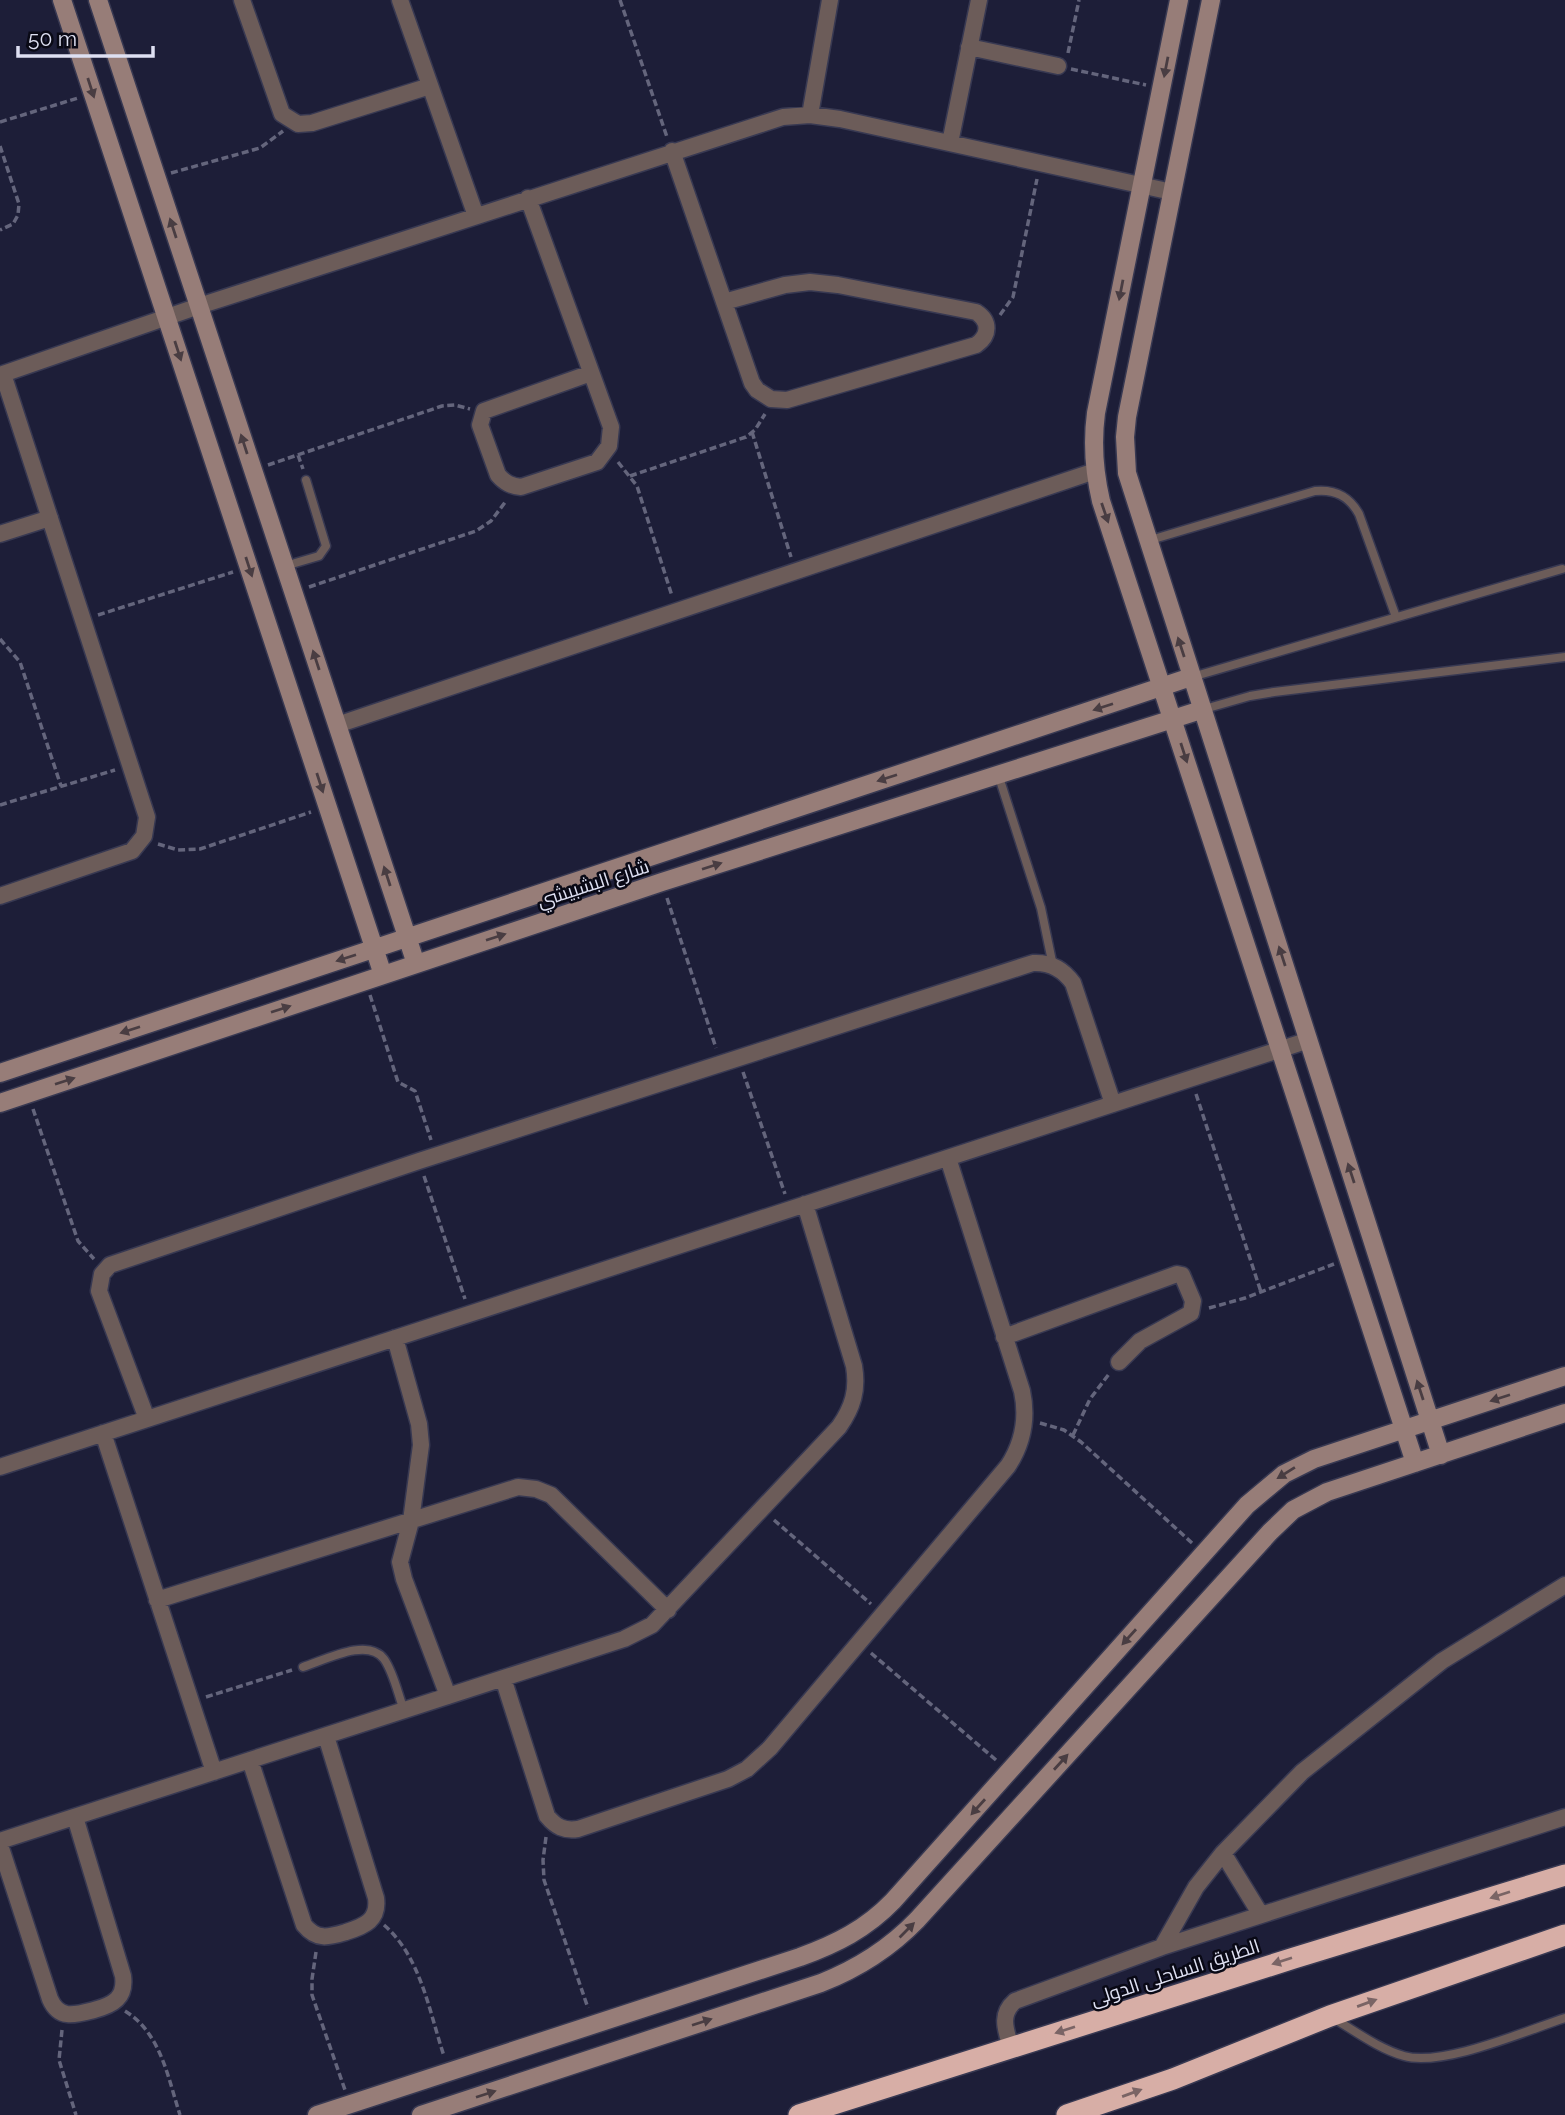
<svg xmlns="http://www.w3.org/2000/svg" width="1565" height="2115" viewBox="0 0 1565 2115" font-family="Raleway,Cairo,sans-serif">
<rect width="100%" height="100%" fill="#1d1e38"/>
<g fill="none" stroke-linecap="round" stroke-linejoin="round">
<!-- lane casing -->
<g stroke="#383952" stroke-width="11">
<path id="lane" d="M 1147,541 L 1315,491 C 1335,489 1349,496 1359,514 L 1396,617
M 285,566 L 319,556 L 326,546 L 306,480
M 1192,677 L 1562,569
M 1201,710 L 1250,696 L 1274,692 L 1565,657
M 998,774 L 1041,908 L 1053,966
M 303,1667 C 325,1660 368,1637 384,1659 C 394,1673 398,1695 404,1710
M 1333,2018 C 1355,2031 1379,2049 1404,2056 C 1443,2067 1525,2031 1565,2018"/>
</g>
<!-- street casing -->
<g stroke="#383952" stroke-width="19">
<path id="street" d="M 242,0 L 282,114 L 298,124 L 312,123 L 430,86
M 400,0 L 476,216
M 969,47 L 1058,66
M 810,115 L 830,0
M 950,143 L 979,0
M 672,151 L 752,383 L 757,390 L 771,399 L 787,400 L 976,345 C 990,335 990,321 976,312 L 838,285 L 810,282 L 785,285 L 724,302
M 528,198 L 611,427 L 609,446 L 597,462 L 521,487 C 511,486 505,483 498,475 L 480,425 L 484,411 L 591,373
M 0,375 L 199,306 L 783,117 L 810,115 L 840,119 L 1172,192
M 0,534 L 50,518
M 337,725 L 1095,471
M 0,896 L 132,851 L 144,836 L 147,817 L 3,374
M 1004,1337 L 1177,1274 L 1182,1275 L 1193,1301 L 1191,1313 L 1140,1341 L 1119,1362
M 395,1338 L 419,1424 L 421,1445 L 411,1521 L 400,1562 L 404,1579 L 448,1696
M 147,1419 L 99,1291 L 102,1274 L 110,1265 L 419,1161 L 1033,963 C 1050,962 1063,969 1073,983 L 1113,1104
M 103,1433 L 214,1772
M 0,1467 L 1309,1040
M 157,1600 L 518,1487 L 536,1489 L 551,1495 L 668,1610
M 503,1678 L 547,1816 C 556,1827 564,1831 578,1829 L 728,1779 L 747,1769 L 770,1748 L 1008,1466 C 1023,1443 1028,1419 1022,1391 L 948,1158
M 250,1760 L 304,1925 C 317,1941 329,1937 346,1932 C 365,1926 379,1920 376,1898 L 326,1736
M 0,1841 L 624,1639 L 652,1625 L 839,1427 C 853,1407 858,1390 854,1366 L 805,1204
M 0,1845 L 50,1999 C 59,2020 75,2015 94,2010 C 113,2005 126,1998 123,1976 L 75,1817
M 1223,1853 L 1261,1915
M 1162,1947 L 1196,1887 L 1223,1853 L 1302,1772 L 1442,1661 L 1565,1585
M 1011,2048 C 1006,2030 999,2015 1015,2001 L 1162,1947 L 1565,1817"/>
</g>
<!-- secondary casing -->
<g stroke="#383952" stroke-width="21">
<path id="secondary" d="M 62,0 L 383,975
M 98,0 L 416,964
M 1179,0 L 1096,413 C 1092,443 1094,471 1101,501 L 1415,1463
M 1211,0 L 1127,417 L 1125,437 L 1127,473 L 1441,1455
M 0,1073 L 1191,677
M 0,1103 L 662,882 L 1201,710
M 317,2115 L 800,1957 C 836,1944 866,1929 893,1901 L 1247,1505 L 1284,1474 L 1314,1459 L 1565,1376
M 421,2115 L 821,1983 C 859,1968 889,1949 917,1920 L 1270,1532 L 1293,1510 L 1327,1492 L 1565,1413"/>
</g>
<!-- highway casing -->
<g stroke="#383952" stroke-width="24">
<path id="highway" d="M 799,2115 L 1294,1958 L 1565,1875
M 1067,2115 L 1173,2079 L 1330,2016 L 1565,1935"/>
</g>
<!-- path -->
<path stroke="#64657c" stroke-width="3.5" stroke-dasharray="7 3.5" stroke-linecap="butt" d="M 620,0 L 667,137
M 1068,53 L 1079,0
M 1071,69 L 1146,85
M 0,122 L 78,98
M 0,146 L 19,204 L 18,215 L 13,224 L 0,230
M 171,173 L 260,148 L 283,131
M 1000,315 L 1013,297 L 1037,179
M 752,432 L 791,557
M 298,455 L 303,469
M 618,462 L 637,486 L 672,596
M 268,465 L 442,406 L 455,405 L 470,409
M 630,476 L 746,437 L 755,430 L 765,414
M 309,587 L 476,531 L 491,521 L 506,501
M 98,615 L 233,572
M 0,639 L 20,662 L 61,786
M 0,805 L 115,770
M 158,844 L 178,850 L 200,849 L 311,812
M 667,898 L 716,1048
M 370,995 L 398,1082 L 415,1091 L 431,1140
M 743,1072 L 785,1194
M 1196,1094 L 1261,1292
M 33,1109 L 78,1241 L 94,1259
M 424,1176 L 465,1299
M 1209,1308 L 1245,1298 L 1334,1264
M 1040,1423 L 1064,1430 L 1081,1442 L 1192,1543
M 1073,1435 L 1090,1399 L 1109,1374
M 774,1520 L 871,1604
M 871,1653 L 996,1760
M 206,1697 L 292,1670
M 546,1837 L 543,1860 L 544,1880 L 588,2008
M 384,1925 C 421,1957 429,2011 444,2056
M 316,1952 L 312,1979 L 312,1995 L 345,2090
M 125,2011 C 161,2033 168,2078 180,2115
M 62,2030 L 59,2060 L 76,2115"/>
<!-- lane -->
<use href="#lane" stroke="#6c5c59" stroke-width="8"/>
<!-- street -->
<use href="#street" stroke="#6c5c59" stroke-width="16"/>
<!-- secondary -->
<use href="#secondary" stroke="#977d78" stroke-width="18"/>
<!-- highway -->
<use href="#highway" stroke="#d7aea6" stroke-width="21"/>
</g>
<!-- one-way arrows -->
<defs><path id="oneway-solid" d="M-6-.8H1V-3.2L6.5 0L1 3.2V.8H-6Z" transform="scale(1.75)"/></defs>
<g fill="#493d42">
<use href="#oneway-solid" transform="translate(1166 67) rotate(101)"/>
<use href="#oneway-solid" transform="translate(91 88) rotate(72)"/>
<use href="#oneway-solid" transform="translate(173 228) rotate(-108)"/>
<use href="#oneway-solid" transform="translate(1121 290) rotate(101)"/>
<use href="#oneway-solid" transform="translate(178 351) rotate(72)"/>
<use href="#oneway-solid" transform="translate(244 444) rotate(-108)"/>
<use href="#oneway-solid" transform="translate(1105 513) rotate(71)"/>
<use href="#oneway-solid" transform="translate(249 567) rotate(72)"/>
<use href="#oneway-solid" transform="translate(1181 647) rotate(-108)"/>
<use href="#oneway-solid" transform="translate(316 660) rotate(-108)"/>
<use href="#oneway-solid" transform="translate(1103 707) rotate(162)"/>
<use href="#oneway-solid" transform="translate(1184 753) rotate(72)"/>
<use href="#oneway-solid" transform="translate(887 778) rotate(162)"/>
<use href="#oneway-solid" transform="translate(320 783) rotate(72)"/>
<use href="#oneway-solid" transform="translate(712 866) rotate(-18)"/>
<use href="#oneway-solid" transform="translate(387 876) rotate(-108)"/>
<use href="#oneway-solid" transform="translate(496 937) rotate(-18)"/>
<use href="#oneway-solid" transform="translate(1282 956) rotate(-108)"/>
<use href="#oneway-solid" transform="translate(346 958) rotate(162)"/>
<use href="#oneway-solid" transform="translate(281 1009) rotate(-18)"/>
<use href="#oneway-solid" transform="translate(130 1030) rotate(162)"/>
<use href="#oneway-solid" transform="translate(65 1081) rotate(-18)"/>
<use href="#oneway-solid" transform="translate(1351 1173) rotate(-108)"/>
<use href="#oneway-solid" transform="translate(1420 1390) rotate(-108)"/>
<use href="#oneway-solid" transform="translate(1500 1398) rotate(162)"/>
<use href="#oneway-solid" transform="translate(1286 1473) rotate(148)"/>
<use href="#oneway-solid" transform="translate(1129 1637) rotate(132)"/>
<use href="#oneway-solid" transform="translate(1061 1762) rotate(-48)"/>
<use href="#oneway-solid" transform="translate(978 1807) rotate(132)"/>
<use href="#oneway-solid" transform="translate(907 1930) rotate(-45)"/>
<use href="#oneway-solid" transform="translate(702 2022) rotate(-18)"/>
<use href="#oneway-solid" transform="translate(486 2094) rotate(-18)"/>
</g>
<g fill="#7a6465">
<use href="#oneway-solid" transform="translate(1500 1895) rotate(162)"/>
<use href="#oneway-solid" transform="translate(1282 1961) rotate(162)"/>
<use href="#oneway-solid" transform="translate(1367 2003) rotate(-20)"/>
<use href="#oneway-solid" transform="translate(1065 2030) rotate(162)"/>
<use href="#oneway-solid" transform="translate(1132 2093) rotate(-20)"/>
</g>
<g text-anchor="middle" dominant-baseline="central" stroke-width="5" stroke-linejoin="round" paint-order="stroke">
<!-- street labels -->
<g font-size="19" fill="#dee0f2" stroke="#090915">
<text transform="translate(593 883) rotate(-18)">شارع البشبيشي</text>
<text transform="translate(1175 1972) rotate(-18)">الطريق الساحلى الدولى</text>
</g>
</g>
<!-- scale -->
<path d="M18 46v10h135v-10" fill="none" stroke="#dee0f2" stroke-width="3.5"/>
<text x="28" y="46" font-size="21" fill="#dee0f2" stroke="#090915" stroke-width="5" paint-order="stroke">50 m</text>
</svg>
